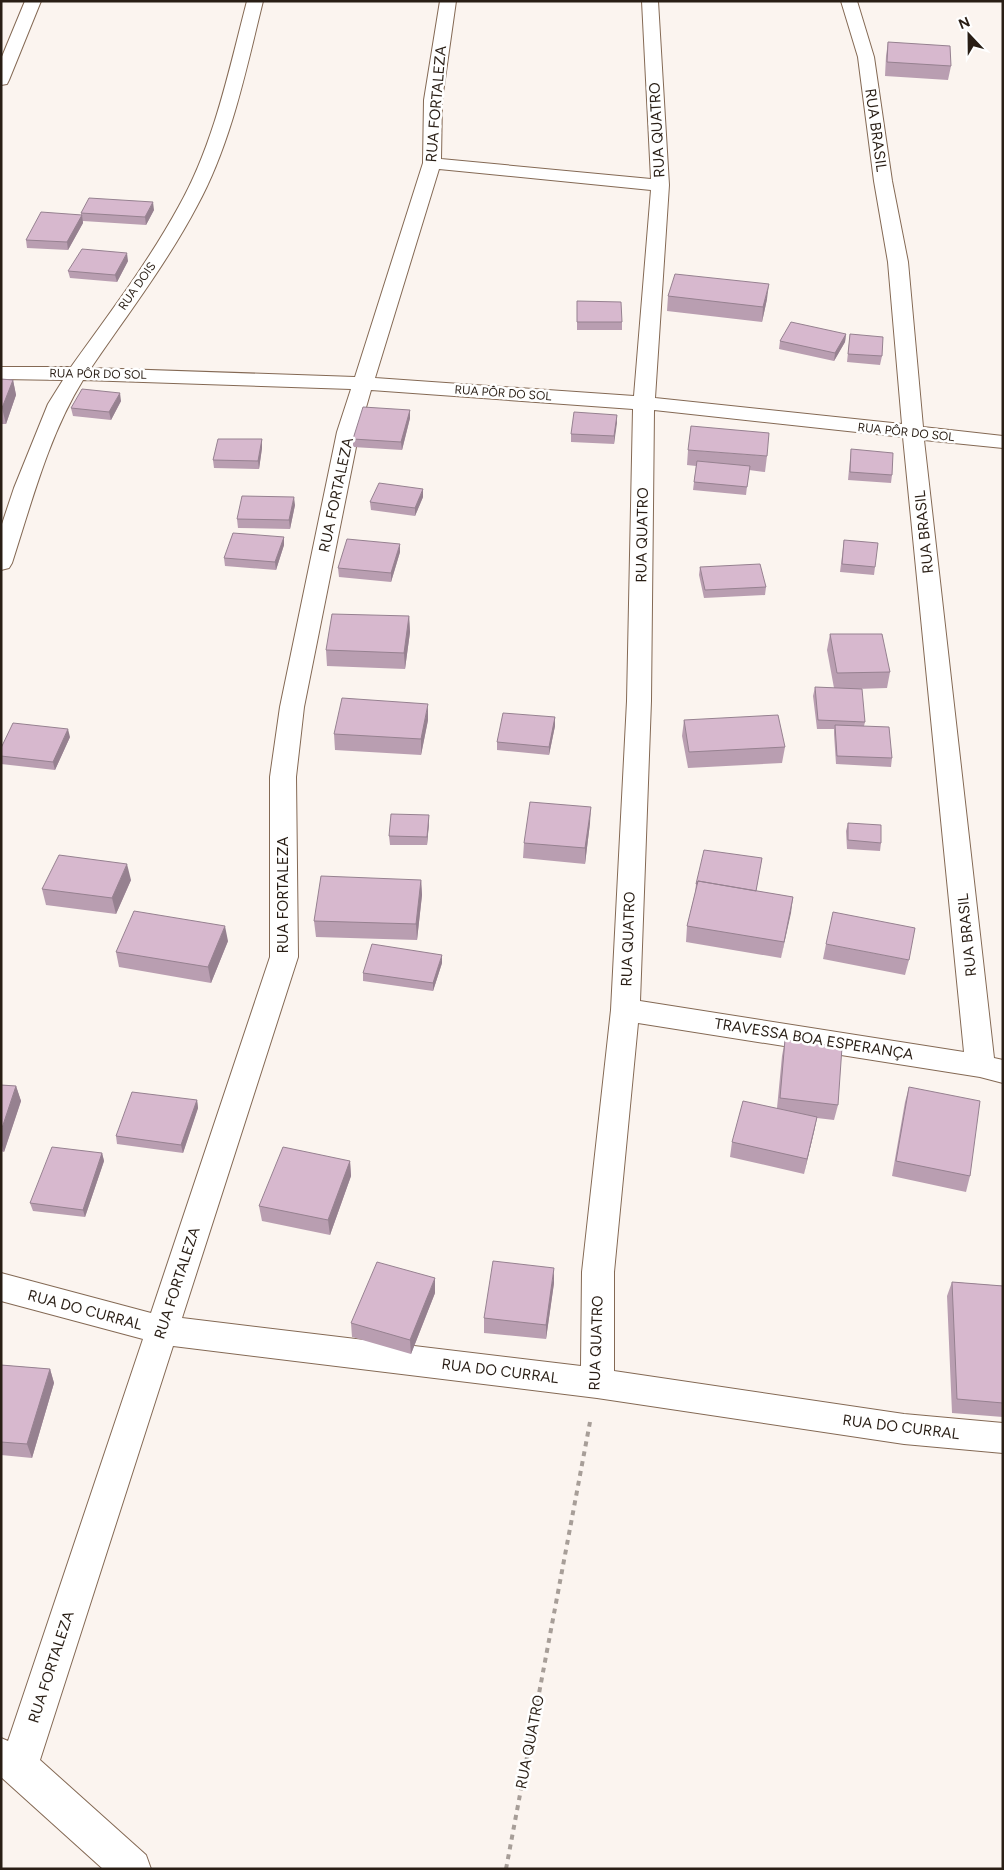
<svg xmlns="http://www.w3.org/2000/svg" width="1004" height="1870" viewBox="0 0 1004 1870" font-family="Figtree,sans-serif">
<rect width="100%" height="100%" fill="#fbf4ef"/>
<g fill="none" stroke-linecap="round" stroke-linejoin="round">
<!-- street casing -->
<g stroke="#846954" stroke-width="2">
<path id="street" d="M 25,1 L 41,1 L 9,80 L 7,84 L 1,85 L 1,59 Z
M 247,1 L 263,1 C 246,70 231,144 197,206 C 167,263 127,315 91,368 L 355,377 L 423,163 L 424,100 L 440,1 L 456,1 L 442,100 L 441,159 L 651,179 L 642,1 L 658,1 L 669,185 L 655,398 L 902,424 L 888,262 L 874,181 L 858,57 L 841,1 L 857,1 L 874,57 L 892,181 L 908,262 L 923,427 L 1003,436 L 1003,448 L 924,440 L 994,1058 L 1003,1060 L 1003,1083 L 980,1077 L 638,1023 L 614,1272 L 614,1371 L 904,1414 L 1003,1423 L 1003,1453 L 904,1444 L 597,1398 L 173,1346 L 40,1760 L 146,1855 L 151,1869 L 103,1869 L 1,1777 L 1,1738 L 8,1741 L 143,1339 L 1,1301 L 1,1273 L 151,1313 L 270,957 L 270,777 L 280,707 L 337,432 L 351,389 L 83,380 C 49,435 32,501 12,563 L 9,568 L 1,570 L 1,527 L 14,488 L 48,404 L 63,380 L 1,379 L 1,367 L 71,367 C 108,315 148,263 179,206 C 214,144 229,70 247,1 ZM 439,169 L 651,190 L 634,396 L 375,378 ZM 371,390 L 633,409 L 627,701 L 611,1010 L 582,1272 L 581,1366 L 182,1318 L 298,957 L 296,777 L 304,707 L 359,432 ZM 654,410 L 903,437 L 964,1052 L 640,1001 L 651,701 Z"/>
</g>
<!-- path -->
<path stroke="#a79e98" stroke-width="4" stroke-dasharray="5 5" stroke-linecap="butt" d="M 506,1869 L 590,1422"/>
<!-- street -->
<use href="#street" fill="#fff" fill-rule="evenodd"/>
</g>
<!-- wall -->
<path fill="#b99eb1" d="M 888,42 L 951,66 L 948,80 L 885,76 L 886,56 Z
M 154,210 L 146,225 L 83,221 L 83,223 L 68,250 L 27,248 L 26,240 L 81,215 L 81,213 Z
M 128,261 L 117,282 L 70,278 L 68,271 Z
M 668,296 L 767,299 L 762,322 L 667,311 Z
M 577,301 L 622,322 L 622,330 L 577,330 Z
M 846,334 L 845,342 L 834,361 L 779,349 L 780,341 Z
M 850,334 L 882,356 L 880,365 L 847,362 Z
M 1,379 L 13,380 L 16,395 L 6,424 L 1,424 Z
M 121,401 L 111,420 L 73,416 L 71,408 Z
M 410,410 L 410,418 L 402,450 L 353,447 L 353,439 Z
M 617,415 L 614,444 L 571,442 L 571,434 Z
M 262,439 L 262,448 L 259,469 L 214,468 L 213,460 Z
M 851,449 L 892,475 L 891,483 L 848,480 Z
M 688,450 L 767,456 L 765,472 L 749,470 L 746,495 L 693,490 L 696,466 L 687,465 Z
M 423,497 L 415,516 L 371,510 L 370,502 Z
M 295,505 L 290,529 L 238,528 L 237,519 Z
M 284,537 L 284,545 L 276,570 L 225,566 L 224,558 Z
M 844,540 L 875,567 L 874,575 L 840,572 Z
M 400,552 L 391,582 L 339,577 L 338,568 Z
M 700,567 L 766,587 L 765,595 L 704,598 L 699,575 Z
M 409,616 L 410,632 L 405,669 L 327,666 L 326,650 Z
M 830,634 L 890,672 L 887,688 L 857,689 L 865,722 L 864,726 L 892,758 L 891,767 L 836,764 L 834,734 L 834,729 L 817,729 L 813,696 L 815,687 L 834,688 L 827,650 Z
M 555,717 L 555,726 L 549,755 L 497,750 L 497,742 Z
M 428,720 L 421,755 L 335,750 L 334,734 Z
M 684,720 L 785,747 L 782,763 L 688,768 L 682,736 Z
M 70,737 L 55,770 L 1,764 L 1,748 Z
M 429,823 L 427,845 L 390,845 L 389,836 Z
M 590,823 L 585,864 L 523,858 L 524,843 Z
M 848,823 L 881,843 L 880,851 L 847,849 L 846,831 Z
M 762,858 L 756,891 L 793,897 L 781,958 L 686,942 L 687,926 L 695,893 L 696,884 Z
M 131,880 L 116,914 L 46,905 L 42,889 Z
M 421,880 L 422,895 L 417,940 L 316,937 L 314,921 Z
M 228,941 L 211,983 L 119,967 L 116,952 Z
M 826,944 L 909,960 L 905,975 L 823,959 Z
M 442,963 L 433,991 L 363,981 L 363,973 Z
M 785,1040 L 838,1105 L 834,1120 L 817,1118 L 804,1174 L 730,1157 L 732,1142 L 777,1108 L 782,1056 Z
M 1,1085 L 16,1086 L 21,1101 L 4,1152 L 1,1151 Z
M 909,1087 L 970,1176 L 966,1192 L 892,1176 L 905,1102 Z
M 197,1100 L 198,1108 L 183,1153 L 117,1144 L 116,1136 Z
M 102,1153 L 104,1161 L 85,1217 L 33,1211 L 30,1203 Z
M 350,1161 L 351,1176 L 330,1235 L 262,1221 L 259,1206 Z
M 952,1282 L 1003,1286 L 1003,1417 L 952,1413 L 947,1296 Z
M 554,1283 L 546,1339 L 484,1333 L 484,1318 Z
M 435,1293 L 411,1354 L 352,1337 L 351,1323 Z
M 1,1365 L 50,1369 L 54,1383 L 32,1458 L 1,1455 Z"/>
<!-- shaded-wall -->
<path fill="#968190" d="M 153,202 L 154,210 L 146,225 L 145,217 Z
M 82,215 L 83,223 L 68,250 L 67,242 Z
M 127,253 L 128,261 L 117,282 L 115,275 Z
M 769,284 L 767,299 L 762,322 L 763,307 Z
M 846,334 L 845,342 L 834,361 L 835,353 Z
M 13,380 L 16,395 L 6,424 L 2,408 Z
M 120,393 L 121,401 L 111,420 L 109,412 Z
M 410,410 L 410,418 L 402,450 L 401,442 Z
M 617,415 L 617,423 L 614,444 L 614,436 Z
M 262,439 L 262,448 L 259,469 L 258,461 Z
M 423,489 L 423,497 L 415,516 L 415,508 Z
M 294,497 L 295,505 L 290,529 L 289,520 Z
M 284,537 L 284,545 L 276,570 L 275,562 Z
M 400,544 L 400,552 L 391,582 L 391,573 Z
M 409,616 L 410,632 L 405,669 L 404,653 Z
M 428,704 L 428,720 L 421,755 L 421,739 Z
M 555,717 L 555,726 L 549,755 L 549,747 Z
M 68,729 L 70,737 L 55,770 L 53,762 Z
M 591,807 L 590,823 L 585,864 L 585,848 Z
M 429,815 L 429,823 L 427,845 L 427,837 Z
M 127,864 L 131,880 L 116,914 L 112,898 Z
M 421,880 L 422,895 L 417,940 L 416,924 Z
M 793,897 L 791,913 L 781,958 L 784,942 Z
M 225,926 L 228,941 L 211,983 L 208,967 Z
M 442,955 L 442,963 L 433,991 L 433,983 Z
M 16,1086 L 21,1101 L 4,1152 L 1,1142 L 1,1131 Z
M 197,1100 L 198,1108 L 183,1153 L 181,1145 Z
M 817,1117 L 814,1132 L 804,1174 L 807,1159 Z
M 102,1153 L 104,1161 L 85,1217 L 83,1210 Z
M 350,1161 L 351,1176 L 330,1235 L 328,1220 Z
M 554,1268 L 554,1283 L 546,1339 L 546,1325 Z
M 435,1278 L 435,1293 L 411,1354 L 410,1340 Z
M 50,1369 L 54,1383 L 32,1458 L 27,1444 Z"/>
<!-- building -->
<path fill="#d7b8ce" stroke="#968190" d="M 888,42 L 950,46 L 951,66 L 887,62 Z
M 89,198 L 153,202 L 145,217 L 81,213 Z
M 41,212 L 82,215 L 67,242 L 26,240 Z
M 82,249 L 127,253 L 115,275 L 68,271 Z
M 675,274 L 769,284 L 763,307 L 668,296 Z
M 577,301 L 621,302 L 622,322 L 577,322 Z
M 791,322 L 846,334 L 835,353 L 780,341 Z
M 850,334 L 883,337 L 882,356 L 848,354 Z
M 1,379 L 13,380 L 2,408 L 1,408 Z
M 82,389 L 120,393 L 109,412 L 71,408 Z
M 363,407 L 410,410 L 401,442 L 353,439 Z
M 574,412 L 617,415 L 614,436 L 571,434 Z
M 691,426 L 769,433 L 767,456 L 688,450 Z
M 218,439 L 262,439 L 258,461 L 213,460 Z
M 851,449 L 893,453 L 892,475 L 850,472 Z
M 697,461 L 750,466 L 747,487 L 694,482 Z
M 379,483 L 423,489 L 415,508 L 370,502 Z
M 242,496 L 294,497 L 289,520 L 237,519 Z
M 233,533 L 284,537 L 275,562 L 224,558 Z
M 347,539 L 400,544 L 391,573 L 338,568 Z
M 844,540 L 878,543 L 875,567 L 842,564 Z
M 760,564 L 766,587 L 705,590 L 700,567 Z
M 332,614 L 409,616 L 404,653 L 326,650 Z
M 830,634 L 882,634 L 890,672 L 837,673 Z
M 815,687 L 862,689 L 865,722 L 818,720 Z
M 342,698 L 428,704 L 421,739 L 334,734 Z
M 503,713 L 555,717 L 549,747 L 497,742 Z
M 778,715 L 785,747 L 689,752 L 684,720 Z
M 13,723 L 68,729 L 53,762 L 1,756 L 1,748 Z
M 835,725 L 889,727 L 892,758 L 837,756 Z
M 530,802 L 591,807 L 585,848 L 524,843 Z
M 391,814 L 429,815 L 427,837 L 389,836 Z
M 848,823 L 881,825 L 881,843 L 848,840 Z
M 704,850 L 762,858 L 756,891 L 698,881 L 697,884 L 696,884 Z
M 59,855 L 127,864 L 112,898 L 42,889 Z
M 321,876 L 421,880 L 416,924 L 314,921 Z
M 698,881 L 793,897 L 784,942 L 687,926 Z
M 134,911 L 225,926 L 208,967 L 116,952 Z
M 833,912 L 915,928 L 909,960 L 826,944 Z
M 372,944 L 442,955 L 433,983 L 363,973 Z
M 785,1040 L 842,1047 L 838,1105 L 780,1098 Z
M 1,1085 L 16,1086 L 1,1131 Z
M 909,1087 L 980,1101 L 970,1176 L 896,1161 Z
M 132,1092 L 197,1100 L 181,1145 L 116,1136 Z
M 743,1101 L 817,1117 L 807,1159 L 732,1142 Z
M 52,1147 L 102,1153 L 83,1210 L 30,1203 Z
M 283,1147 L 350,1161 L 328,1220 L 259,1206 Z
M 493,1261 L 554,1268 L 546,1325 L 484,1318 Z
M 377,1262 L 435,1278 L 410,1340 L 351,1323 Z
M 952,1282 L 1003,1286 L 1003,1403 L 957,1399 Z
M 1,1365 L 50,1369 L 27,1444 L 1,1442 Z"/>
<g text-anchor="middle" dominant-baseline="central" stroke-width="5" stroke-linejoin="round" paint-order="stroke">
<!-- far-street labels -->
<g font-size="12" fill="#291e15" stroke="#fff">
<text transform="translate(137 286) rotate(-55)">RUA DOIS</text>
<text transform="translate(98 374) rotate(1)">RUA PÔR DO SOL</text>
<text transform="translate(503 393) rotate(4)">RUA PÔR DO SOL</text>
<text transform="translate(906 432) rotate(6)">RUA PÔR DO SOL</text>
</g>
<!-- street labels -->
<g font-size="15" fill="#291e15" stroke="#fff">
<text transform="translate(436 104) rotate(-85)">RUA FORTALEZA</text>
<text transform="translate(657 130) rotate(-93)">RUA QUATRO</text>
<text transform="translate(876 130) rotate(82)">RUA BRASIL</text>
<text transform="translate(336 495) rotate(-78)">RUA FORTALEZA</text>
<text transform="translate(924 532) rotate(-96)">RUA BRASIL</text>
<text transform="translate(642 535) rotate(-89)">RUA QUATRO</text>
<text transform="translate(283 895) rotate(-90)">RUA FORTALEZA</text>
<text transform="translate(967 935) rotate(-96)">RUA BRASIL</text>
<text transform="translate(628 939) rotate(-88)">RUA QUATRO</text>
<text transform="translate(814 1039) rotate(9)">TRAVESSA BOA ESPERANÇA</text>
<text transform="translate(177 1283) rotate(-72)">RUA FORTALEZA</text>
<text transform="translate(85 1310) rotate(15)">RUA DO CURRAL</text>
<text transform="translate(596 1343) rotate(-88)">RUA QUATRO</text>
<text transform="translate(500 1371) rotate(7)">RUA DO CURRAL</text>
<text transform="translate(901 1427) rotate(7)">RUA DO CURRAL</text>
<text transform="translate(51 1667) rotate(-72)">RUA FORTALEZA</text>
<text transform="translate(530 1742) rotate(-79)">RUA QUATRO</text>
</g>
</g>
<!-- border -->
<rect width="1004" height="1870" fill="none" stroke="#291e15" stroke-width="5"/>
<!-- north arrow -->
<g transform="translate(969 35) rotate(338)" stroke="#ffffff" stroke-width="4" paint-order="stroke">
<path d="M0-4L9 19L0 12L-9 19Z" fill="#291e15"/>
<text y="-8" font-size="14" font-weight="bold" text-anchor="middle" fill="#291e15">N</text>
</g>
</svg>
